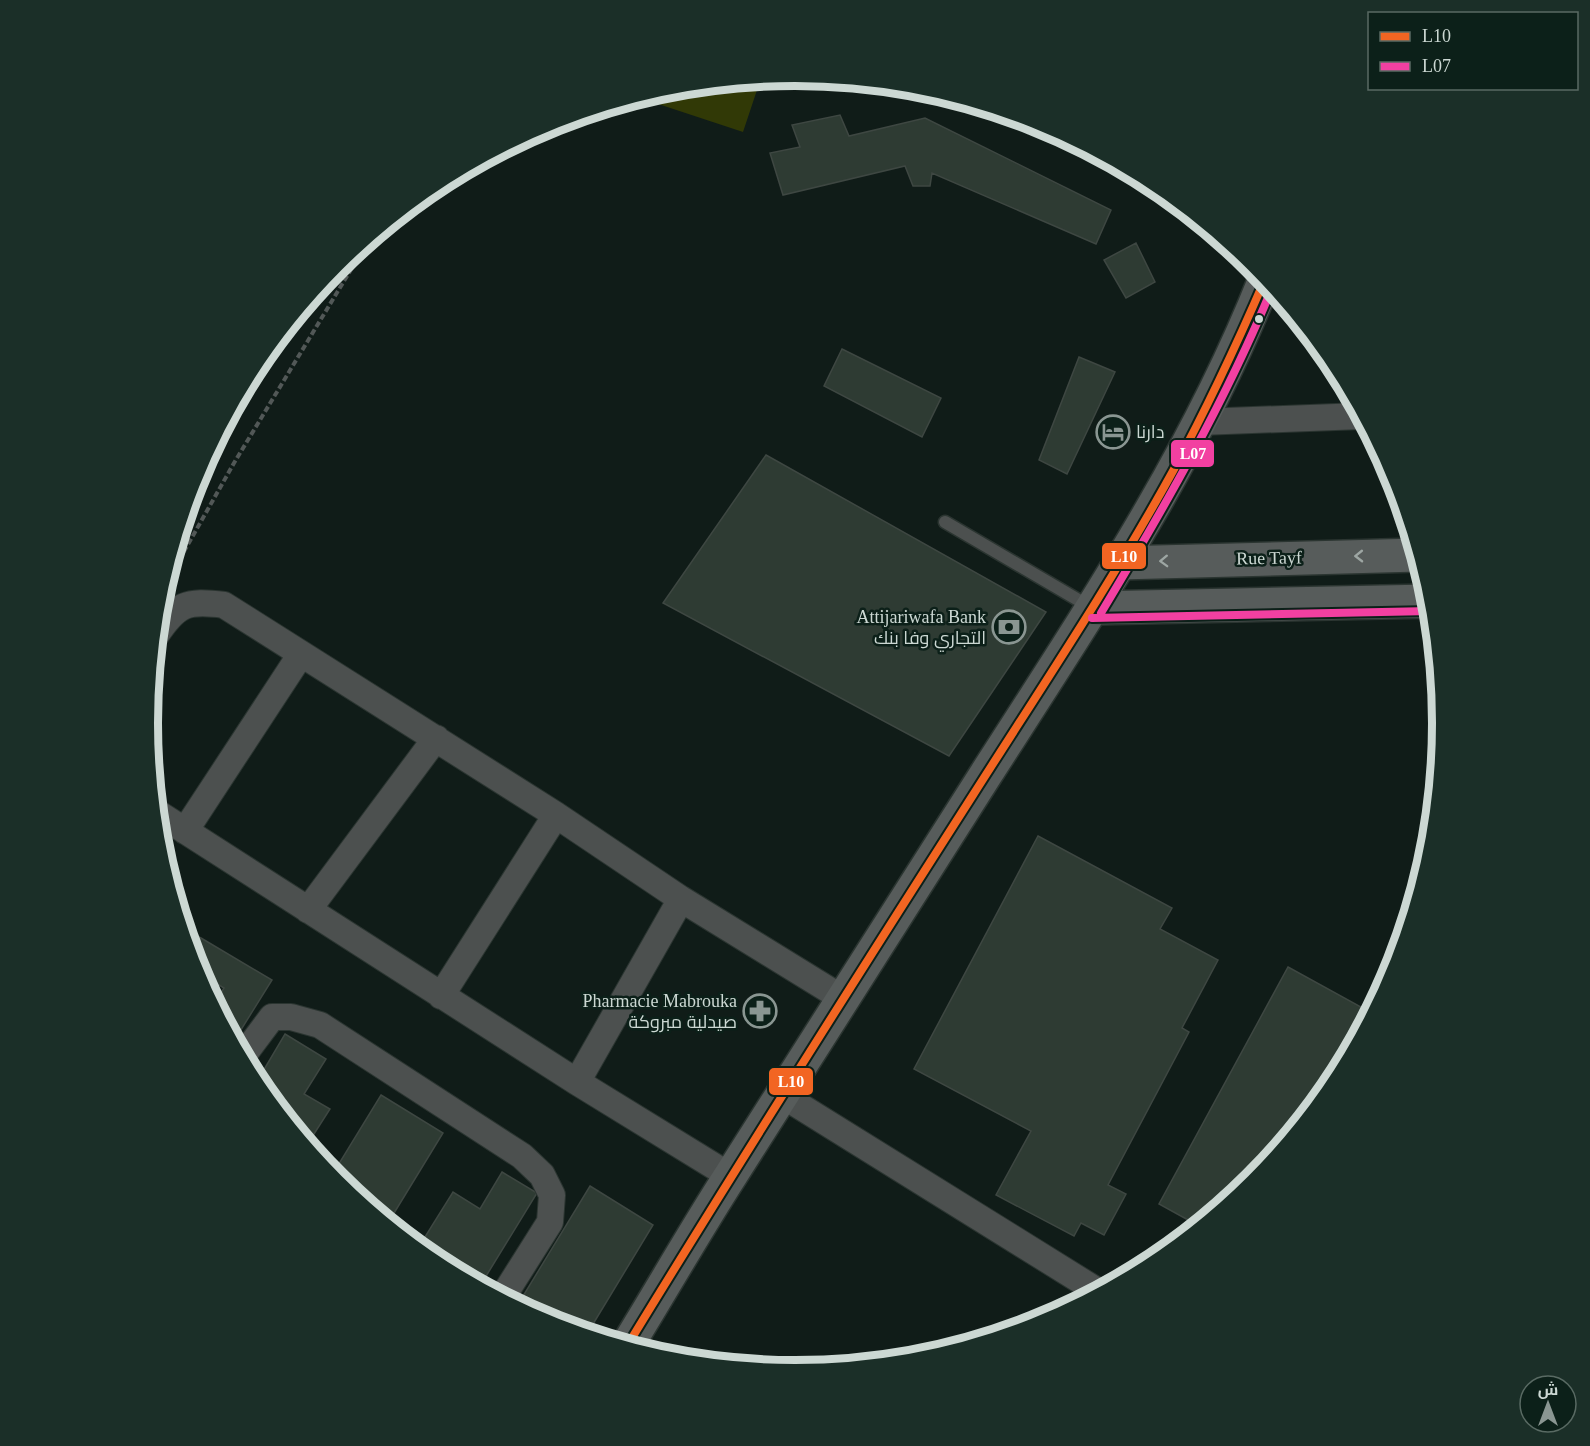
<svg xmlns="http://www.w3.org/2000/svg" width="1590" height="1446" viewBox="0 0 1590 1446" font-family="'Times New Roman',Cairo,serif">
<rect width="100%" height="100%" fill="#101c18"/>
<!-- green -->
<path fill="#313906" d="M 761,78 L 743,132 L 637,97 L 669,87 Z"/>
<!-- building -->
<path fill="#2e3b33" stroke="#3e4742" stroke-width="1.5" d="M 840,115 L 849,136 L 925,118 L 1111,210 L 1096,244 L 932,173 L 930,186 L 913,186 L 905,166 L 783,195 L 770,153 L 800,147 L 792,125 Z
M 1136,243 L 1155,282 L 1126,298 L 1104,260 Z
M 842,349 L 941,398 L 922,437 L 824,386 Z
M 1079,357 L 1115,372 L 1067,474 L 1039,460 Z
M 766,455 L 1046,612 L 949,756 L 663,603 Z
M 1038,836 L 1172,908 L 1160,929 L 1218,960 L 1182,1028 L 1189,1032 L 1108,1185 L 1126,1194 L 1104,1235 L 1081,1223 L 1074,1236 L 996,1195 L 1031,1131 L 914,1069 Z
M 183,928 L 201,938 L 191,955 Z
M 201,938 L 272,980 L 234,1041 L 209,995 L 217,999 L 224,988 L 196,971 L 191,955 Z
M 1288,967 L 1361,1007 L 1360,1010 L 1370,1015 L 1334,1083 L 1253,1181 L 1199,1226 L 1159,1204 Z
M 285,1034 L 326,1059 L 304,1094 L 330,1109 L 307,1145 L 256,1083 Z
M 381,1095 L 443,1133 L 388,1223 L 332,1175 Z
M 502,1172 L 537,1193 L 480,1286 L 435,1262 L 418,1248 L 453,1192 L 480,1209 Z
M 590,1186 L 653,1225 L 587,1334 L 547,1322 L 517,1306 Z"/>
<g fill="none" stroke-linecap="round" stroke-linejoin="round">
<!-- lane casing -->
<g stroke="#2b3531" stroke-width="15">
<path id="lane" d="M 945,522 L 1092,608"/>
</g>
<!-- street casing -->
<g stroke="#2b3531" stroke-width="28">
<path id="street" d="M 1200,422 L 1362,416
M 156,635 C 177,604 186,600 224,605 L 556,815 L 681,899 L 842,998
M 156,812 L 577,1082 L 730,1176
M 185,831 L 301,654
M 308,910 L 436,738
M 441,996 L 556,815
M 242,1057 L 272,1017 L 291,1017 L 320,1025 L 522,1156 L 542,1175 L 552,1195 L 550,1222 L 502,1298
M 577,1082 L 681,899
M 782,1095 L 1099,1292"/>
</g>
<!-- secondary casing -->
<g stroke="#2b3531" stroke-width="36">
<path id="secondary" d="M 1119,563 L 1418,555
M 1092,608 L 1431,601
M 627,1346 C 662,1289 695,1231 731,1175 C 815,1041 901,908 986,774 C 1088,615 1195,456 1265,279"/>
</g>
<!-- path -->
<path stroke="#525857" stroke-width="4" stroke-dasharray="6 3" stroke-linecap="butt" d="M 169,584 L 169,578 L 234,463 L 370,238"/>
<!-- lane -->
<use href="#lane" stroke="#4c504f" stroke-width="12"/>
<!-- street -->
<use href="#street" stroke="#4c504f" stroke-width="26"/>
<!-- secondary -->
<use href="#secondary" stroke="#575c5b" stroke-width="33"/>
<!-- bus-1 casing -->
<g stroke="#0c2019" stroke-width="12">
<path id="bus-1" d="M 627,1346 C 740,1161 856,978 973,795 C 1041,688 1112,582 1173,471 C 1207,408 1237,344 1265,279"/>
</g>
<!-- bus-2 casing -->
<g stroke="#0c2019" stroke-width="12">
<path id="bus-2" d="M 1101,613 C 1164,508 1225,402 1272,288
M 1092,618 L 1431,611"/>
</g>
<!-- bus-1 -->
<use href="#bus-1" stroke="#f26522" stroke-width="8"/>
<!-- bus-2 -->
<use href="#bus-2" stroke="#f240a1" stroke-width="8"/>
</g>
<!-- one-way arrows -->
<defs><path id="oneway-chevron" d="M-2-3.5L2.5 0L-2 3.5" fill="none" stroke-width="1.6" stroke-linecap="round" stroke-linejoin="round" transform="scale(1.5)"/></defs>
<g stroke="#9da6a3">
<use href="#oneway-chevron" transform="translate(1359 556) rotate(179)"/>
<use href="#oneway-chevron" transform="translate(1164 561) rotate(178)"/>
</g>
<!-- icons -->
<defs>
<g id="hotel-ring" transform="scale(1.725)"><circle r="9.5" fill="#0c2019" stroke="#8a9692" stroke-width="1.5"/><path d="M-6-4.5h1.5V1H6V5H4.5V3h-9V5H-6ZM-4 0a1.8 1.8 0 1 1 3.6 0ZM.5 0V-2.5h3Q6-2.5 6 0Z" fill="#8a9692"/></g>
<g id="bank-ring" transform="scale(1.725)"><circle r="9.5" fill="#0c2019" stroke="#8a9692" stroke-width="1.5"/><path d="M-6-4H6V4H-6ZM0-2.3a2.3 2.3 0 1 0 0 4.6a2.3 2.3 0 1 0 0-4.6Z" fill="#8a9692"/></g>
<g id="pharmacy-ring" transform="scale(1.725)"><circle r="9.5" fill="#0c2019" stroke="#8a9692" stroke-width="1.5"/><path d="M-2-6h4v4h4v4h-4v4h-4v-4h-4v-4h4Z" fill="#8a9692"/></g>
</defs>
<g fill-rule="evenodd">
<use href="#hotel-ring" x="1113" y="432"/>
<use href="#bank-ring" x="1009" y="627"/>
<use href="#pharmacy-ring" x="760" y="1011"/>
</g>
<!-- markers -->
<circle fill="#ccd8d3" stroke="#0c2019" stroke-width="2" cx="1259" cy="319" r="5"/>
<g text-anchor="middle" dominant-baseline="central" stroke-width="5" stroke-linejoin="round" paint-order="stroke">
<!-- poi labels -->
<g font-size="18" fill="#ccd8d3" stroke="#0c2019" text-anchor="end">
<text x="1136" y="432" text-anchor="start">دارنا</text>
<text x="986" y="617">Attijariwafa Bank<tspan x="986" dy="21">التجاري وفا بنك</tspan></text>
<text x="737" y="1001">Pharmacie Mabrouka<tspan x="737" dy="21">صيدلية مبروكة</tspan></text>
</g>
<!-- street labels -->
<g font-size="18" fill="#ccd8d3" stroke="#0c2019">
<text transform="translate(1269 558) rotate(-1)">Rue Tayf</text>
</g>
</g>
<!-- crop -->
<path d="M0 0H1590V1446H0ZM158 723a637 637 0 1 1 1274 0a637 637 0 1 1-1274 0Z" fill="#1b2f28" fill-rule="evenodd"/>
<path fill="none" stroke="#ccd8d3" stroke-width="8" d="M158 723a637 637 0 1 1 1274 0a637 637 0 1 1-1274 0Z"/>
<g stroke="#0c2019" stroke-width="2">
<rect x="1170" y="439" width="45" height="29" rx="6" fill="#f240a1"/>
<rect x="1101" y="542" width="46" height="28" rx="6" fill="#f26522"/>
<rect x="768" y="1067" width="46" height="29" rx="6" fill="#f26522"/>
</g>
<g font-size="16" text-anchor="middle" font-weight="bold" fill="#fff">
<text x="1193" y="459">L07</text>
<text x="1124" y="562">L10</text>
<text x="791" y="1087">L10</text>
</g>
<!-- legend -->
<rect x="1368" y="12" width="210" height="78" fill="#0c2019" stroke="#596a63" stroke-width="1.5"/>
<rect x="1380" y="32" width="30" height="9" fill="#f26522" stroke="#596a63" stroke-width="1.5"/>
<text x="1422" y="42" font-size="18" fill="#ccd8d3">L10</text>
<rect x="1380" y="62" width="30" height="9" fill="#f240a1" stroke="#596a63" stroke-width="1.5"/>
<text x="1422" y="72" font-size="18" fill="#ccd8d3">L07</text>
<!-- north arrow -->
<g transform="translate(1548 1404)"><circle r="28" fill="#0c2019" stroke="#596a63" stroke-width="1.5"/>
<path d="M0-4.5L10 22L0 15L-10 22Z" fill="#8a9692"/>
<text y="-9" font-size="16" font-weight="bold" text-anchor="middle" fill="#ccd8d3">ش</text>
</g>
</svg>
